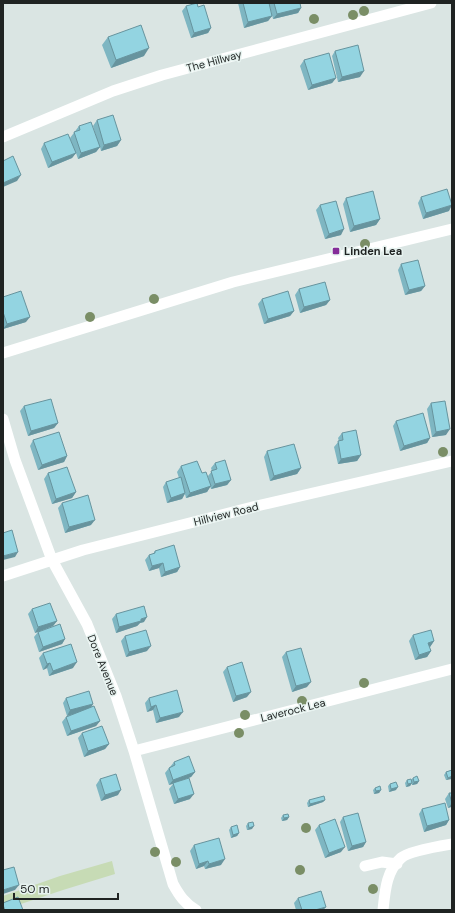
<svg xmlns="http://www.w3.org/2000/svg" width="455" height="913" viewBox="0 0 455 913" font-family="'DM Sans',sans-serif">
<rect width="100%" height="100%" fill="#dae5e3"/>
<!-- green -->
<path fill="#c7dbb5" d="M 112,861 L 115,874 L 63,890 L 3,910 L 3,896 L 60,876 Z"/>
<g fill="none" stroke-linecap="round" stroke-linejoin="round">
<!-- minor -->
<path stroke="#fff" stroke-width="11" d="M 3,137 L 113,91 L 162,75 L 431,3
M 3,353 L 233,282 L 452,229
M 3,419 L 15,460 L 52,560 L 87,624 L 116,696 L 134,751 L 173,884 C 179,895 185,904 196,910
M 3,576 L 83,550 L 261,505 L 452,461
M 134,751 L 452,669
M 365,866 L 382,862 L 397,864
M 383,910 C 385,892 386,871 401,858 C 409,851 440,846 452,844"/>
</g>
<!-- trees -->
<g fill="#7a8e66">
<circle cx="364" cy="11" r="5"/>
<circle cx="353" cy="15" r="5"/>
<circle cx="314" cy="19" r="5"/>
<circle cx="365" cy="244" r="5"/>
<circle cx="154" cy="299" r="5"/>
<circle cx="90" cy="317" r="5"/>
<circle cx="443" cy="452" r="5"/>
<circle cx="364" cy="683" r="5"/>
<circle cx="302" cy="701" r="5"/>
<circle cx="245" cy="715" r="5"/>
<circle cx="239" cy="733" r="5"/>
<circle cx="306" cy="828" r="5"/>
<circle cx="155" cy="852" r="5"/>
<circle cx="176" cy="862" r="5"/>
<circle cx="300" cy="870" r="5"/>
<circle cx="373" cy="889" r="5"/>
</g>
<!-- wall -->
<path fill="#7eb6c2" d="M 238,3 L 269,3 L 272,16 L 268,21 L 244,28 Z
M 269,3 L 300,3 L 301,8 L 298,13 L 273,19 Z
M 186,6 L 198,7 L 211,28 L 208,33 L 191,38 L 182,11 Z
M 108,37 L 144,56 L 111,68 L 102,45 Z
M 335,51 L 360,77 L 338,82 L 332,56 Z
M 304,60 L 336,78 L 332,83 L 308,90 L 300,66 Z
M 97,120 L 121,140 L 117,146 L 101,151 L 100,147 L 96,152 L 78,159 L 76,153 L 72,158 L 48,168 L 41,149 L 44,143 L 72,144 L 70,138 L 79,126 L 98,143 L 93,126 Z
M 421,197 L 449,211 L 423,219 L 418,203 Z
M 346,198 L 380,219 L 376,225 L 350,232 L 343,204 Z
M 320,205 L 341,235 L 325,239 L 316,210 Z
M 401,264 L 425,286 L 421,291 L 405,295 L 398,270 Z
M 299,289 L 330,300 L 326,305 L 300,313 L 295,295 Z
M 3,297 L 26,322 L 3,329 Z
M 262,299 L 294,311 L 290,316 L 264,324 L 258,304 Z
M 431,403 L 446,435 L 432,437 L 427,409 Z
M 24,406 L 58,423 L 54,428 L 28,436 L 20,411 Z
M 396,421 L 430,438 L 427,443 L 400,451 L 393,426 Z
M 342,433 L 361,455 L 357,461 L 338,464 L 334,447 L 339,441 L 338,438 Z
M 33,440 L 67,456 L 64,462 L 38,470 L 30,446 Z
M 267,451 L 301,468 L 297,474 L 270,481 L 264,457 Z
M 215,463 L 231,480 L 227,485 L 211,489 L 210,486 L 207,492 L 186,498 L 185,494 L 182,499 L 167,503 L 163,487 L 166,482 L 179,478 L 177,472 L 181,466 L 202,473 L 209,483 L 208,476 L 212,471 L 211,468 Z
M 48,473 L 76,492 L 72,498 L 52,504 L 44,479 Z
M 62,503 L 91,525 L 65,533 L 58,508 Z
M 155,551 L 180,567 L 177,572 L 161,577 L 159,568 L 149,571 L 145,560 L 149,555 L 153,554 Z
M 32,609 L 57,621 L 53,626 L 35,633 L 28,614 Z
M 116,614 L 144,622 L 140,623 L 137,626 L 116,633 L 112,619 Z
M 38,632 L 65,639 L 62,644 L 39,652 L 34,637 Z
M 413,635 L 434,641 L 430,647 L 429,647 L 431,651 L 427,657 L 415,660 L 409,641 Z
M 125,636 L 147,651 L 126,657 L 121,641 Z
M 286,652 L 307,687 L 292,692 L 282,657 Z
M 43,653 L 73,668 L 49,676 L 47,668 L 43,670 L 39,658 Z
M 227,667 L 247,697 L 233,702 L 223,672 Z
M 66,698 L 93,704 L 91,708 L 100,721 L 96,726 L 67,736 L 62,722 L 66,717 L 74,714 L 67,716 L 63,703 Z
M 149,698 L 179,717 L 156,723 L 153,710 L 147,712 L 145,703 Z
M 82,733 L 109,744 L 105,749 L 84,757 L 78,738 Z
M 174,762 L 195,772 L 191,777 L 177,782 L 190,799 L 174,804 L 169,789 L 173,784 L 169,785 L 165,773 L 169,768 L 170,767 Z
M 452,770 L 452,778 L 446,780 L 444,775 L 446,772 Z
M 413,778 L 419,781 L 417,784 L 412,785 L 412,783 L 410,786 L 406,787 L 405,783 L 407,780 L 411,780 Z
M 100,779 L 118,795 L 101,801 L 96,785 Z
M 390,784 L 396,790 L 389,792 L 388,786 Z
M 375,788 L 381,790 L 379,793 L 374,794 L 373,790 Z
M 449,793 L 452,793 L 452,812 L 451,807 L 448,808 L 445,799 Z
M 309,800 L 325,800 L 323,802 L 308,807 L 307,803 Z
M 422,809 L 449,820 L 446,825 L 424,832 L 419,814 Z
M 283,815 L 289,817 L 287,820 L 282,821 L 281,818 Z
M 343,817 L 366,842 L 363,847 L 348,851 L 340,822 Z
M 248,823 L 252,829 L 247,830 L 246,826 Z
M 319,825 L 341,852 L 325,858 L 315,830 Z
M 231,827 L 239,833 L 237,836 L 231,838 L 229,830 Z
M 194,845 L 221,865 L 205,869 L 204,866 L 196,869 L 190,851 Z
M 298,898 L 326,907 L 323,910 L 296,910 L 294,903 Z"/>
<!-- shaded-wall -->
<path fill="#67949e" d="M 301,8 L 298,13 L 273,19 L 277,14 Z
M 272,16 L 268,21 L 244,28 L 248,22 Z
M 211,28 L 208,33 L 191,38 L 194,33 Z
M 149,48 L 144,56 L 111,68 L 116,60 Z
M 364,71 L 360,77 L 338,82 L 342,77 Z
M 336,78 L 332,83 L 308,90 L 312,85 Z
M 121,140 L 117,146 L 101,151 L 104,145 Z
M 100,147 L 96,152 L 78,159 L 81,153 Z
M 76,153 L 72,158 L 48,168 L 52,162 Z
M 21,175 L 17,181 L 3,187 L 3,183 Z
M 452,205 L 449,211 L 423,219 L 426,213 Z
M 380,219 L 376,225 L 350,232 L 354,226 Z
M 344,229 L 341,235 L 325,239 L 329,234 Z
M 425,286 L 421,291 L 405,295 L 409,290 Z
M 330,300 L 326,305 L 300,313 L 304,307 Z
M 294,311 L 290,316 L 264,324 L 268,319 Z
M 30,317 L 26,322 L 3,329 L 7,324 Z
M 58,423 L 54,428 L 28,436 L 31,431 Z
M 450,429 L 446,435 L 432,437 L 436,432 Z
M 430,438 L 427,443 L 400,451 L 404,446 Z
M 361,455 L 357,461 L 338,464 L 341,459 Z
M 67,456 L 64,462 L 38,470 L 42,465 Z
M 301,468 L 297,474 L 270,481 L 274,476 Z
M 231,480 L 227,485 L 211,489 L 215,484 Z
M 211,486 L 207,492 L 186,498 L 190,493 Z
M 76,492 L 72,498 L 52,504 L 56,499 Z
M 185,493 L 182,499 L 167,503 L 171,498 Z
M 95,520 L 91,525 L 65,533 L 69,527 Z
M 18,552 L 15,557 L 3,560 L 3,556 Z
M 163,563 L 159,568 L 149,571 L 152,566 Z
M 180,567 L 177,572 L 161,577 L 165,572 Z
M 147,617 L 144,622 L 140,623 L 137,626 L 116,633 L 119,627 L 141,619 Z
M 57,621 L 53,626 L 35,633 L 38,627 Z
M 65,639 L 62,644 L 39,652 L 43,647 Z
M 434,641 L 430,647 L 425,649 L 428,643 Z
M 151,646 L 147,651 L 126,657 L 129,652 Z
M 431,651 L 427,657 L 415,660 L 419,655 Z
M 77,662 L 73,668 L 49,676 L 53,671 Z
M 50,663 L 47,668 L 43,670 L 47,664 Z
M 311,682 L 307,687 L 292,692 L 296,686 Z
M 251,692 L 247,697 L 233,702 L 236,696 Z
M 93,704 L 90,709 L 67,716 L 70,710 Z
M 156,705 L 153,710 L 147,712 L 151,707 Z
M 183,712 L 179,717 L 156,723 L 160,718 Z
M 100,721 L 96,726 L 67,736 L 71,731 Z
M 109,744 L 105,749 L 84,757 L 88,751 Z
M 195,772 L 191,777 L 169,785 L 173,780 Z
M 452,776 L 452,779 L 446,780 L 448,778 Z
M 419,781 L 417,784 L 412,785 L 414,782 Z
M 412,783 L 410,786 L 406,787 L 408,784 Z
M 398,787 L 396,790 L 389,792 L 391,789 Z
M 121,790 L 118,795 L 101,801 L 105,795 Z
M 381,790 L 379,793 L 374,794 L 376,791 Z
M 194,794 L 190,799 L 174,804 L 178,799 Z
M 325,800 L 323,802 L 308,807 L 310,804 Z
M 452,803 L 452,806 L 451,807 L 448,808 Z
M 289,817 L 287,820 L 282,821 L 284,818 Z
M 449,820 L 446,825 L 424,832 L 427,826 Z
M 254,826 L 252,829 L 247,830 L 249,828 Z
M 239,833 L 237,836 L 231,838 L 233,835 Z
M 366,842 L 363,847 L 348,851 L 352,846 Z
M 345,847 L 341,852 L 325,858 L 329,853 Z
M 225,859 L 221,865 L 205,869 L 209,864 Z
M 208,861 L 204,866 L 196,869 L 199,864 Z
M 19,885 L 15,890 L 3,894 L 3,890 Z
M 326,907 L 323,910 L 315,910 Z"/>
<!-- building -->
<path fill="#93d4e1" stroke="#67949e" d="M 197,3 L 198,7 L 204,5 L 211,28 L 194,33 L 186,6 Z
M 243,3 L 269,3 L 272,16 L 248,22 Z
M 274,3 L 300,3 L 301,8 L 277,14 Z
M 141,25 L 149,48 L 116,60 L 108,37 Z
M 358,45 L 364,71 L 342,77 L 335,51 Z
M 329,53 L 336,78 L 312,85 L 304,60 Z
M 113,115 L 121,140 L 104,145 L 97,120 Z
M 91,122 L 100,147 L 81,153 L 74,132 L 80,130 L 79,126 Z
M 68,134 L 76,153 L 52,162 L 44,143 Z
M 13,156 L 21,175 L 3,183 L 3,161 Z
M 447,189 L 452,205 L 426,213 L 421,197 Z
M 373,191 L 380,219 L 354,226 L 346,198 Z
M 336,201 L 344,229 L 329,234 L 320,205 Z
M 418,260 L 425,286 L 409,290 L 401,264 Z
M 325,282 L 330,300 L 304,307 L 299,289 Z
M 21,291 L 30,317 L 7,324 L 3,312 L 3,297 Z
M 288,291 L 294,311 L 268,319 L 262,299 Z
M 51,399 L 58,423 L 31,431 L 24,406 Z
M 445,401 L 450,429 L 436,432 L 431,403 Z
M 423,413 L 430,438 L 404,446 L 396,421 Z
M 356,430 L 361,455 L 341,459 L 338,441 L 343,440 L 342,433 Z
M 59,432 L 67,456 L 42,465 L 33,440 Z
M 294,444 L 301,468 L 274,476 L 267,451 Z
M 225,460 L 231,480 L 215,484 L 211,471 L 217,469 L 215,463 Z
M 197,461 L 202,473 L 206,472 L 211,486 L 190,493 L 181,466 Z
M 67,467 L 76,492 L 56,499 L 48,473 Z
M 181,477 L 185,493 L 171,498 L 166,482 Z
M 88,495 L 95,520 L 69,527 L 62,503 Z
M 12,530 L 18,552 L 3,556 L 3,533 Z
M 174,545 L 180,567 L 165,572 L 163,563 L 152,566 L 149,555 L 155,553 L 155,551 Z
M 50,603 L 57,621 L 38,627 L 32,609 Z
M 144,606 L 147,617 L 141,619 L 141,621 L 119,627 L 116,614 Z
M 60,624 L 65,639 L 43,647 L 38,632 Z
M 146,630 L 151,646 L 129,652 L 125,636 Z
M 431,630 L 434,641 L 428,643 L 431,651 L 419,655 L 413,635 Z
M 71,644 L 77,662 L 53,671 L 50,663 L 47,664 L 43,653 Z
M 301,648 L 311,682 L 296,686 L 286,652 Z
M 242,662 L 251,692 L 236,696 L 227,667 Z
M 177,690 L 183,712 L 160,718 L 156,705 L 151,707 L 149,698 Z
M 89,691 L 93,704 L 70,710 L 66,698 Z
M 94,706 L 100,721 L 71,731 L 66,717 Z
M 102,726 L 109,744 L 88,751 L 82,733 Z
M 189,756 L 195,772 L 173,780 L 169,768 L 175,765 L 174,762 Z
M 452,770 L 452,776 L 448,778 L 446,772 Z
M 116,774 L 121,790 L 105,795 L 100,779 Z
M 417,776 L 419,781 L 414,782 L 413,778 Z
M 189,778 L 194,794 L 178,799 L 173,783 Z
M 411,779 L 412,783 L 408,784 L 407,780 Z
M 396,782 L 398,787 L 391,789 L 390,784 Z
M 380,786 L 381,790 L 376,791 L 375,788 Z
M 449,793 L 452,793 L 452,803 Z
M 324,796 L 325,800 L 310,804 L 309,800 Z
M 445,803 L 449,820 L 427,826 L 422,809 Z
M 358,813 L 366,842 L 352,846 L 343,817 Z
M 288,814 L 289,817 L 284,818 L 283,815 Z
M 335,819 L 345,847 L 329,853 L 319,825 Z
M 253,822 L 254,826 L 249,828 L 248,823 Z
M 237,825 L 239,833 L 233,835 L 231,827 Z
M 219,838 L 225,859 L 209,864 L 208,861 L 199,864 L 194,845 Z
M 14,867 L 19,885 L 3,890 L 3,870 Z
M 321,891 L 326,907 L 315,910 L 302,910 L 298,898 Z
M 18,897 L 23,910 L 5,910 L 3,905 L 3,903 Z"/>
<!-- markers -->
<rect fill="#852d99" stroke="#e7f3f0" stroke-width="1.5" x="332" y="247" width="8" height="8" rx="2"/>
<g text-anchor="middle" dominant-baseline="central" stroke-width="3" stroke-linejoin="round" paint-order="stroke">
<!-- street labels -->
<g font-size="11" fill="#1f2322" stroke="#e7f3f0">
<text transform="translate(214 61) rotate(-15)">The Hillway</text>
<text transform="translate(226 514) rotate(-14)">Hillview Road</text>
<text transform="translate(103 665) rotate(68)">Dore Avenue</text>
<text transform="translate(293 710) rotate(-14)">Laverock Lea</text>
</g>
<!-- poi labels -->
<g font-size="11" font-weight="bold" fill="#1f2322" stroke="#e7f3f0" text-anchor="start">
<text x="344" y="251">Linden Lea</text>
</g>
</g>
<!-- border -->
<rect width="455" height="913" fill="none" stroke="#1f2322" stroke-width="8"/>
<!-- scale -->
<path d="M14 893v6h104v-6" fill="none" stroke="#1f2322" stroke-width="2"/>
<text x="20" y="893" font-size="12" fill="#1f2322" stroke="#e7f3f0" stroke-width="3" paint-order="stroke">50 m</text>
</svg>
